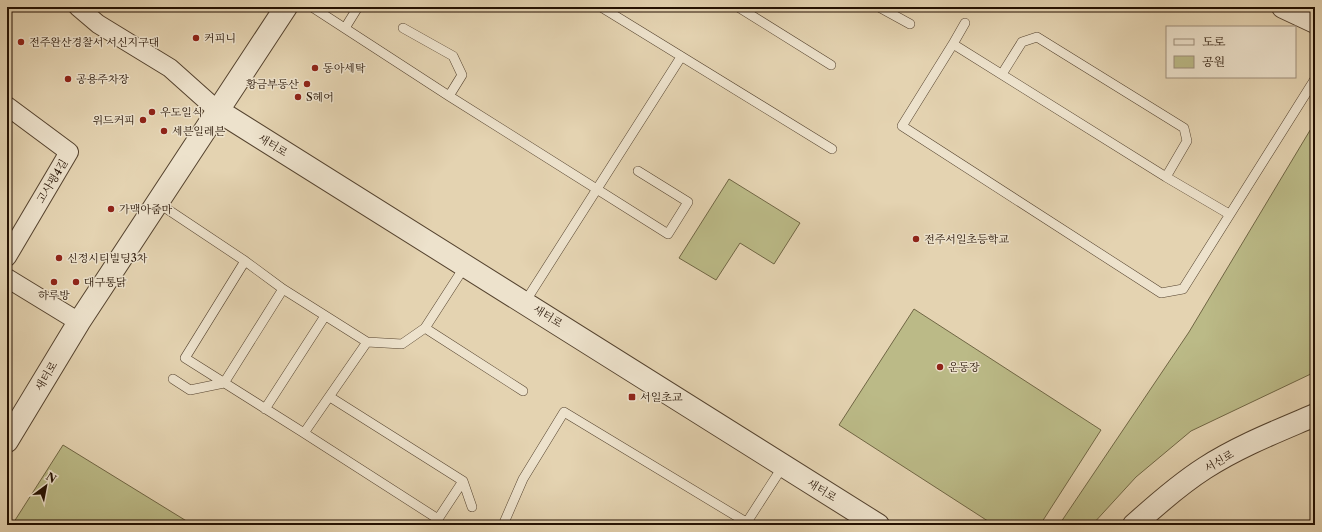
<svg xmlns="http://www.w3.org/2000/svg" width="1322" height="532" viewBox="0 0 1322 532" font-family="'Libre Caslon Text','Noto Serif KR',serif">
<rect width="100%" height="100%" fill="#e4d3b1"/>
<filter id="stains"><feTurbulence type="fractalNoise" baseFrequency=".005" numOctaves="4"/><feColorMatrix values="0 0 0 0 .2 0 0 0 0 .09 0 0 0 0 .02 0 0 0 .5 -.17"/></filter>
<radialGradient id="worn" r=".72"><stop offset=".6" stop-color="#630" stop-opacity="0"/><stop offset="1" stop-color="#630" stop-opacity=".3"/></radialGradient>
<!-- green -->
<path fill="#bbba87" stroke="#706644" d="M 1315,122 L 1315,372 L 1191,431 L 1136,477 L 1092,525 L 1059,525 L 1189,332 Z
M 729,179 L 800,223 L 774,264 L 740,243 L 716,280 L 679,258 Z
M 914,309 L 1101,430 L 1040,525 L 994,525 L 839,425 Z
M 63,445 L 193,525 L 12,525 Z"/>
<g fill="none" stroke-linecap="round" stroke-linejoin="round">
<!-- service casing -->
<g stroke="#54422e" stroke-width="10">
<path id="service" d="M 312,7 L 449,96 L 668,234 L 688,202 L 638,171
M 601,7 L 832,149
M 738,7 L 831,65
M 879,7 L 910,24
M 965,23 L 953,44 L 1166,177 L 1229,214
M 345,28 L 358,7
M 403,28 L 453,56 L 462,75 L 449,96
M 953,44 L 902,126 L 1161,293 L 1183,289 L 1315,79
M 1002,74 L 1022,42 L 1037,37 L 1184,128 L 1187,141 L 1166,177
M 158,203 L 245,261 L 283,289 L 367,342 L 402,344 L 425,328 L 523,391
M 245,261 L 185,358 L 304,433 L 367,342
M 525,302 L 681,57
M 425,328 L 465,266
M 173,379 L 190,390 L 224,383 L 283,289
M 265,409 L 325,316
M 304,433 L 438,519 L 463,481 L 330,397
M 463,481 L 472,507
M 747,522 L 783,466
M 503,525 L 523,479 L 564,412 L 751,525"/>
</g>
<!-- minor casing -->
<g stroke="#54422e" stroke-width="20">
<path id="minor" d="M 78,7 L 98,24 L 170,68 L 217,110
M 7,106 L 69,152 L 7,257
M 7,278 L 79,322"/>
</g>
<!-- tertiary casing -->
<g stroke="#54422e" stroke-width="24">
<path id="tertiary" d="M 1283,7 L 1315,22
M 217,110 L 878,525
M 7,441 L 79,322 L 286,7
M 1134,525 C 1156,505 1180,484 1205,468 C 1239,446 1278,431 1315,415"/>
</g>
<!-- service -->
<use href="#service" stroke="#ede2cc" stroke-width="9"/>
<!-- minor -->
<use href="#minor" stroke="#ede2cc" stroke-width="18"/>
<!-- tertiary -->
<use href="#tertiary" stroke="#ede2cc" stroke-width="22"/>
</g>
<!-- markers -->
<g fill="#8f2418" stroke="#ede2cc" stroke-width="1.5">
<circle cx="196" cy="38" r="4"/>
<circle cx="21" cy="42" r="4"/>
<circle cx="315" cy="68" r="4"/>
<circle cx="68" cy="79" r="4"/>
<circle cx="307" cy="84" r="4"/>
<circle cx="298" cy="97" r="4"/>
<circle cx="152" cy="112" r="4"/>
<circle cx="143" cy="120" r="4"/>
<circle cx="164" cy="131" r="4"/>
<circle cx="111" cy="209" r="4"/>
<circle cx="916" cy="239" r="4"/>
<circle cx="59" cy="258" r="4"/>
<circle cx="54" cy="282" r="4"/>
<circle cx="76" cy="282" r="4"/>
<circle cx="940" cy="367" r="4"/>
<rect x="628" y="393" width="8" height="8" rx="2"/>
</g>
<g text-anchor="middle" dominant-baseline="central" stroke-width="3" stroke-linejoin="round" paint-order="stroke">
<!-- poi labels -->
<g font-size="11" fill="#241102" stroke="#ede2cc" text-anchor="start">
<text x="204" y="38">커피니</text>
<text x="29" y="42">전주완산경찰서 서신지구대</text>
<text x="323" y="68">동아세탁</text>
<text x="76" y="79">공용주차장</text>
<text x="299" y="84" text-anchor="end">황금부동산</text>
<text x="306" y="97">S헤어</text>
<text x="160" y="112">우도일식</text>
<text x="135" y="120" text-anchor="end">위드커피</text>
<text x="172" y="131">세븐일레븐</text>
<text x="119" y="209">가맥아줌마</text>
<text x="924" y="239">전주서일초등학교</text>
<text x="67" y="258">신정시티빌딩3차</text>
<text x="84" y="282">대구통닭</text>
<text x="54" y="295" text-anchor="middle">하루방</text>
<text x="948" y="367">운동장</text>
<text x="640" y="397">서일초교</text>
</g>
<!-- street labels -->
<g font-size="11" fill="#241102" stroke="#ede2cc">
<text transform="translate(273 145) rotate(32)">새터로</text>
<text transform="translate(52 181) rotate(-59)">고사평4길</text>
<text transform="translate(548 316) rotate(32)">새터로</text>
<text transform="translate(46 376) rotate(-59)">새터로</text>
<text transform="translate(1219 461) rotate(-30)">서신로</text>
<text transform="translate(822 490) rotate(32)">새터로</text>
</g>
</g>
<!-- margin -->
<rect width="1322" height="532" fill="none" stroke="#e4d3b1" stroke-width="24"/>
<rect x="8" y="8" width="1306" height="516" fill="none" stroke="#241102" stroke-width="2"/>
<rect x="12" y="12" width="1298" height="508" fill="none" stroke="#241102"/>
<!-- legend -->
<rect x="1166" y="26" width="130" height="52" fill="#ede2cc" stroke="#9d8e7b"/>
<rect x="1174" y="39" width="20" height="6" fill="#ede2cc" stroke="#9d8e7b"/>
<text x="1202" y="46" font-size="12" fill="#241102">도로</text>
<rect x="1174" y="56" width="20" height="12" fill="#bbba87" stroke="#9d8e7b"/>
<text x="1202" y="66" font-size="12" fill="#241102">공원</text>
<!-- north arrow -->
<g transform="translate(46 486) rotate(32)" stroke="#ede2cc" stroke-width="3" paint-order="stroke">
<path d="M0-3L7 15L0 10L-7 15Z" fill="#241102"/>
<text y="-6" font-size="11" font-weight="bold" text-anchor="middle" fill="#241102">N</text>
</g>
<rect width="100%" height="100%" filter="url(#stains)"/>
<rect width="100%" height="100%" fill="url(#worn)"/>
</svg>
